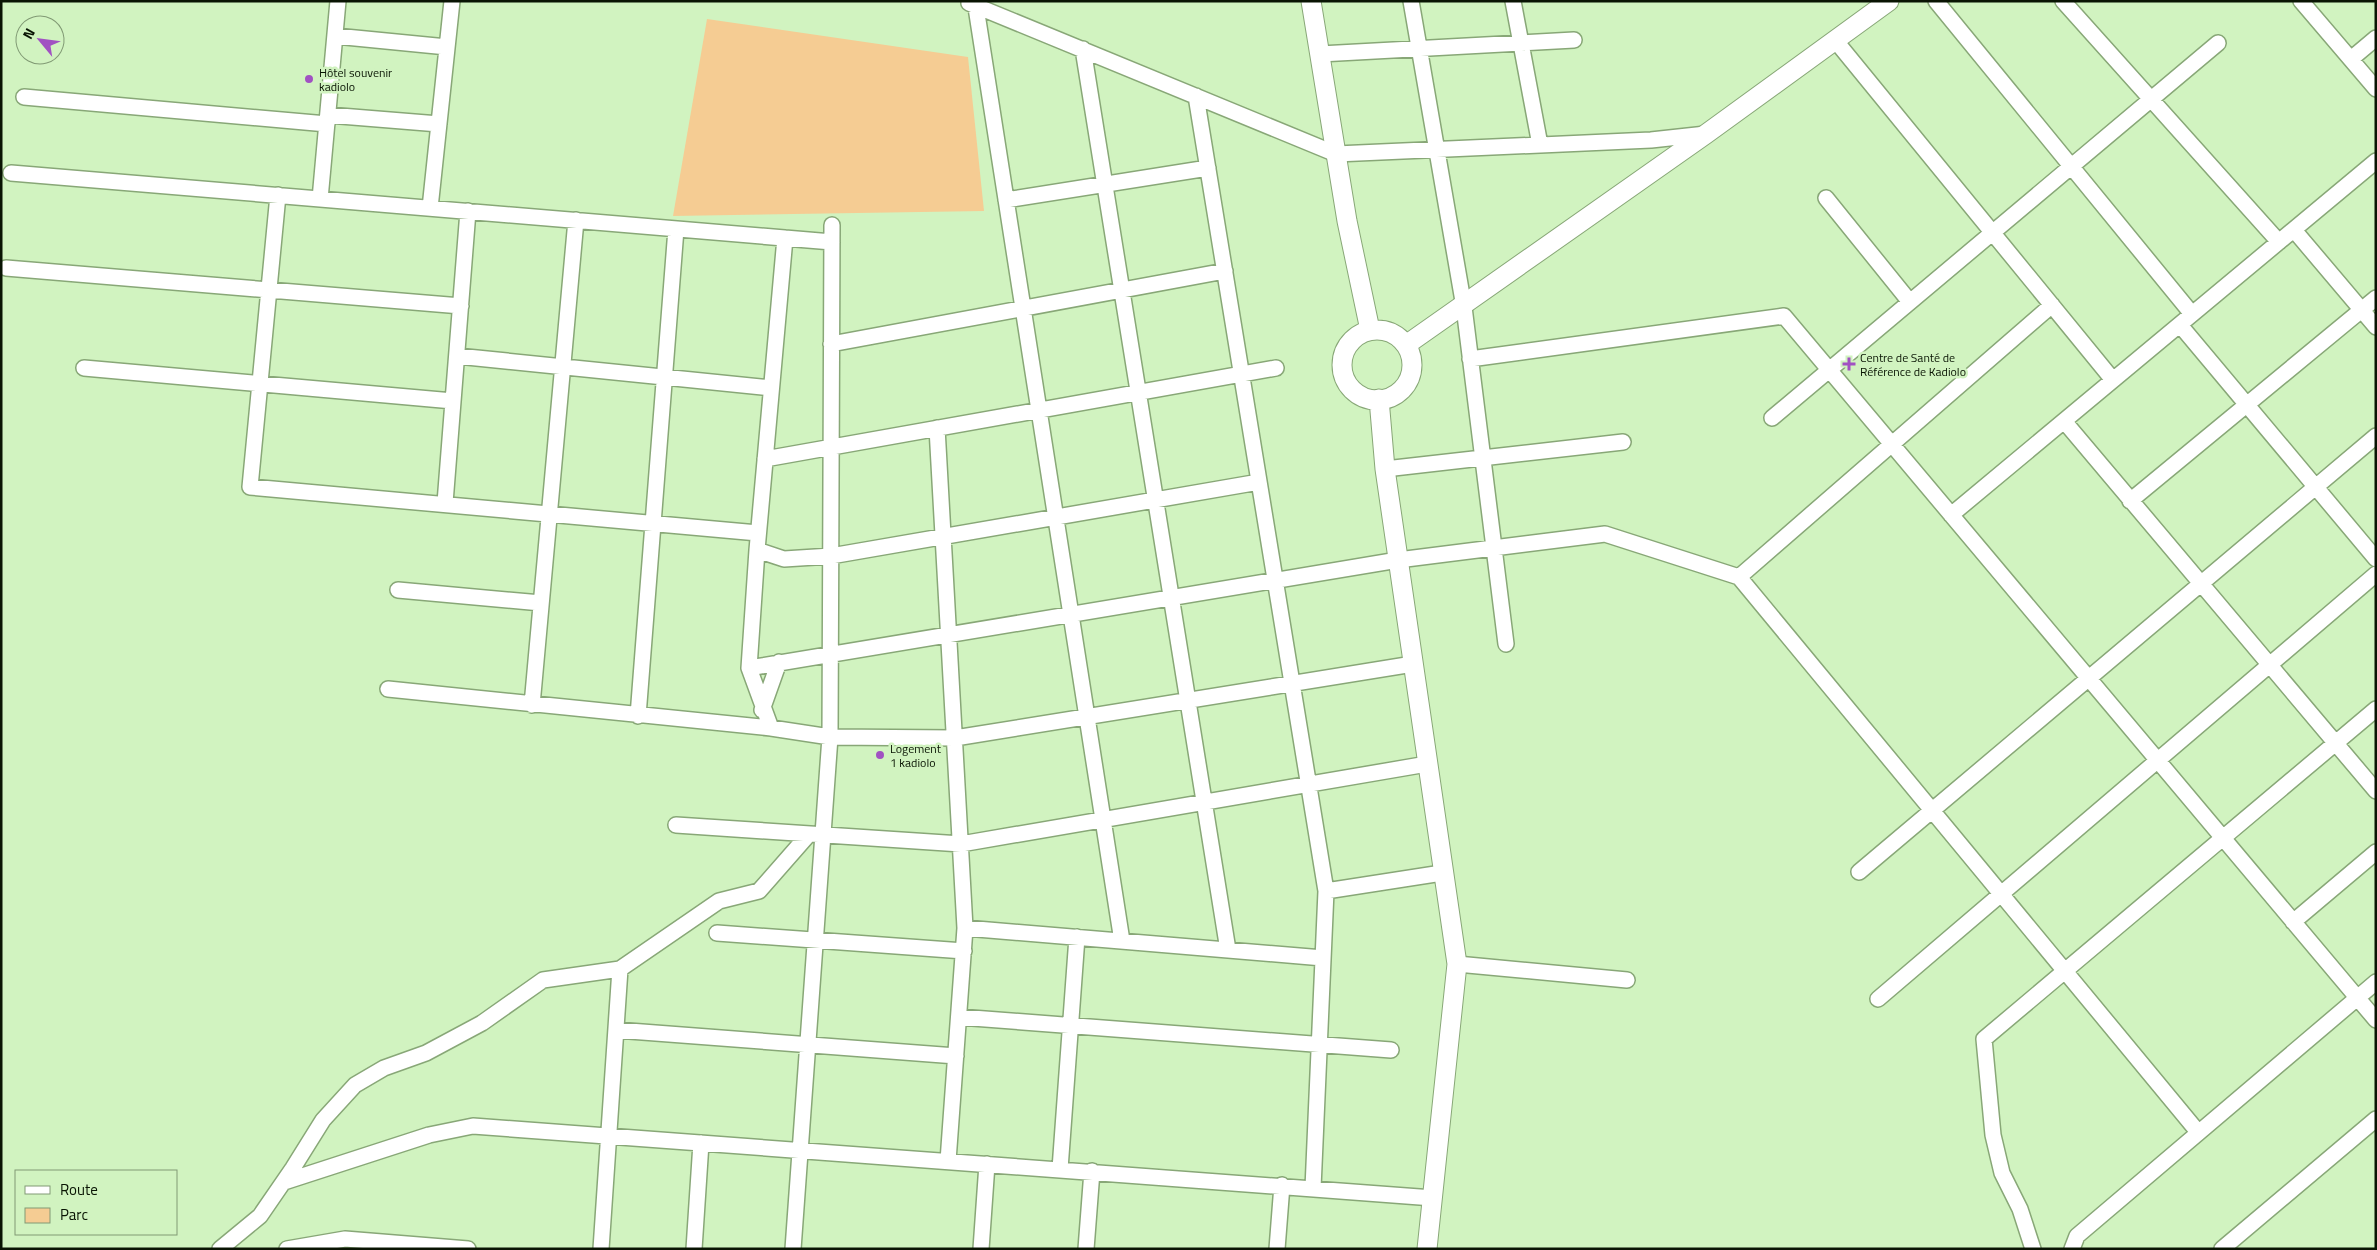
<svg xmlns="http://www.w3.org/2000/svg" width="2377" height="1250" viewBox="0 0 2377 1250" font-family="'Titillium Web',sans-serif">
<rect width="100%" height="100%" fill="#d1f3c0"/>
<!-- green -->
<path fill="#f5cc93" d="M 707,19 L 968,57 L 984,211 L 673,216 Z"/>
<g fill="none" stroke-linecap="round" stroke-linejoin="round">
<!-- minor casing -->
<g stroke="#88a777" stroke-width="18">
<path id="minor" d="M 975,1 L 1122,941
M 1411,1 L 1464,307 L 1506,644
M 1513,1 L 1540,145
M 1936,1 L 2192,314
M 2063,1 L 2279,242
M 2301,1 L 2376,89
M 969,3 L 1336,154 L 1651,140 L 1706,134
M 335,36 L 447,47
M 1835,40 L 2113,380
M 1083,49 L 1228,950
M 1320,54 L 1574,40
M 2351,59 L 2376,38
M 1196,96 L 1326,891 L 1313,1188
M 24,97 L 327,124
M 328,115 L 439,124
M 11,173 L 832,242
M 278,195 L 250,487 L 758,533
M 1826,198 L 1910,302
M 320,199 L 338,1
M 1006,200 L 1208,168
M 430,208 L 452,1
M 2294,230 L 2376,327
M 6,268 L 461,306
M 2180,325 L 2376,559
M 831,344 L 1225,271
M 457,356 L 771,388
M 1470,359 L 1784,316 L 2376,1020
M 84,368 L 453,401
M 1772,418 L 2218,43
M 2064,421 L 2376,791
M 937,428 L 965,928 L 948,1161
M 765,459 L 1276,368
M 1385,469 L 1623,442
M 2130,501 L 2376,298
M 445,503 L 468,211
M 1951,515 L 2376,161
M 757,550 L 784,559 L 831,556 L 1259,482
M 1739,577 L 2052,305
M 398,590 L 541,603
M 749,668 L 1398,560 L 1605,534 L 1739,577 L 2198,1132
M 388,689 L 771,728 L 830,737 L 955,738 L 1413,664
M 532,705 L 576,220
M 762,710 L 779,662
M 638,716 L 676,229
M 771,728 L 749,668 L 757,550 L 785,238
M 676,825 L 961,844 L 1427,764
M 1859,872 L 2376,436
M 1326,891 L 1442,873
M 2293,922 L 2376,852
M 965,928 L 1323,958
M 717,933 L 964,951
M 1457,964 L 1627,980
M 1878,999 L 2376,574
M 959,1017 L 1391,1050
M 616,1030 L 956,1056
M 1060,1169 L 1077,937
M 284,1182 L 429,1135 L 473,1126 L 1433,1198
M 220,1249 L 260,1216 L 293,1168 L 323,1120 L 355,1085 L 384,1068 L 426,1053 L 482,1023 L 543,980 L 620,969 L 719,901 L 759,891 L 809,834
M 287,1249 L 345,1239 L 468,1249
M 601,1249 L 620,969
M 694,1249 L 701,1143
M 793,1249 L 830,737 L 832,225
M 981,1249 L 987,1164
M 1086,1249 L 1092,1171
M 1277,1249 L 1282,1185
M 2033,1249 L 2020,1209 L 2002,1173 L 1993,1135 L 1984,1039 L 2376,709
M 2072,1249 L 2077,1236 L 2376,982
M 2222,1249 L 2376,1119"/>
</g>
<!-- major casing -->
<g stroke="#88a777" stroke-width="21">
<path id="major" d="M 1311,1 L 1347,221 L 1370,330
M1342 365a35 35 0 1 1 70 0a35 35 0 1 1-70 0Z
M 1406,345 L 1706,134 L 1889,1
M 1379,399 L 1385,469 L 1457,964 L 1427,1249"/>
</g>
<!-- minor -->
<use href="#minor" stroke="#fff" stroke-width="15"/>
<!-- major -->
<use href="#major" stroke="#fff" stroke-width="19"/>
</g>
<!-- markers -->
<g fill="#a151c2" stroke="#d1f3c0" stroke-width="2">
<circle cx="309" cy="79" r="5"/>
<path d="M1846.5 356.5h5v5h5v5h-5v5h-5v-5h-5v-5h5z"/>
<circle cx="880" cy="755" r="5"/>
</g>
<g text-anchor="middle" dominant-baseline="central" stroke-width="5" stroke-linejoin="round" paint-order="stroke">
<!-- poi labels -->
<g font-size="12" fill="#091403" stroke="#d1f3c0" text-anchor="start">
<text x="319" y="72">Hôtel souvenir<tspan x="319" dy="14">kadiolo</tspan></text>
<text x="1860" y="357">Centre de Santé de<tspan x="1860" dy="14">Référence de Kadiolo</tspan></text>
<text x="890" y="748">Logement<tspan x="890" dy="14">1 kadiolo</tspan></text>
</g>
</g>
<!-- border -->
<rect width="2377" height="1250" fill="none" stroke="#091403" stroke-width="5"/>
<!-- legend -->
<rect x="15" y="1170" width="162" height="65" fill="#d1f3c0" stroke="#819a74"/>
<rect x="25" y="1186" width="25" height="8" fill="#ffffff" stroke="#819a74"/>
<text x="60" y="1195" font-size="15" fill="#091403">Route</text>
<rect x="25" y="1208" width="25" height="15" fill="#f5cc93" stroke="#819a74"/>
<text x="60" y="1220" font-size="15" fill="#091403">Parc</text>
<!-- north arrow -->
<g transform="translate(40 40) rotate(299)"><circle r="24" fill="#d1f3c0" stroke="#819a74"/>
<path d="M0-4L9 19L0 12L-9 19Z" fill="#a151c2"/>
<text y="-8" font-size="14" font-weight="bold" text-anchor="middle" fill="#091403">N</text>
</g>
</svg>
